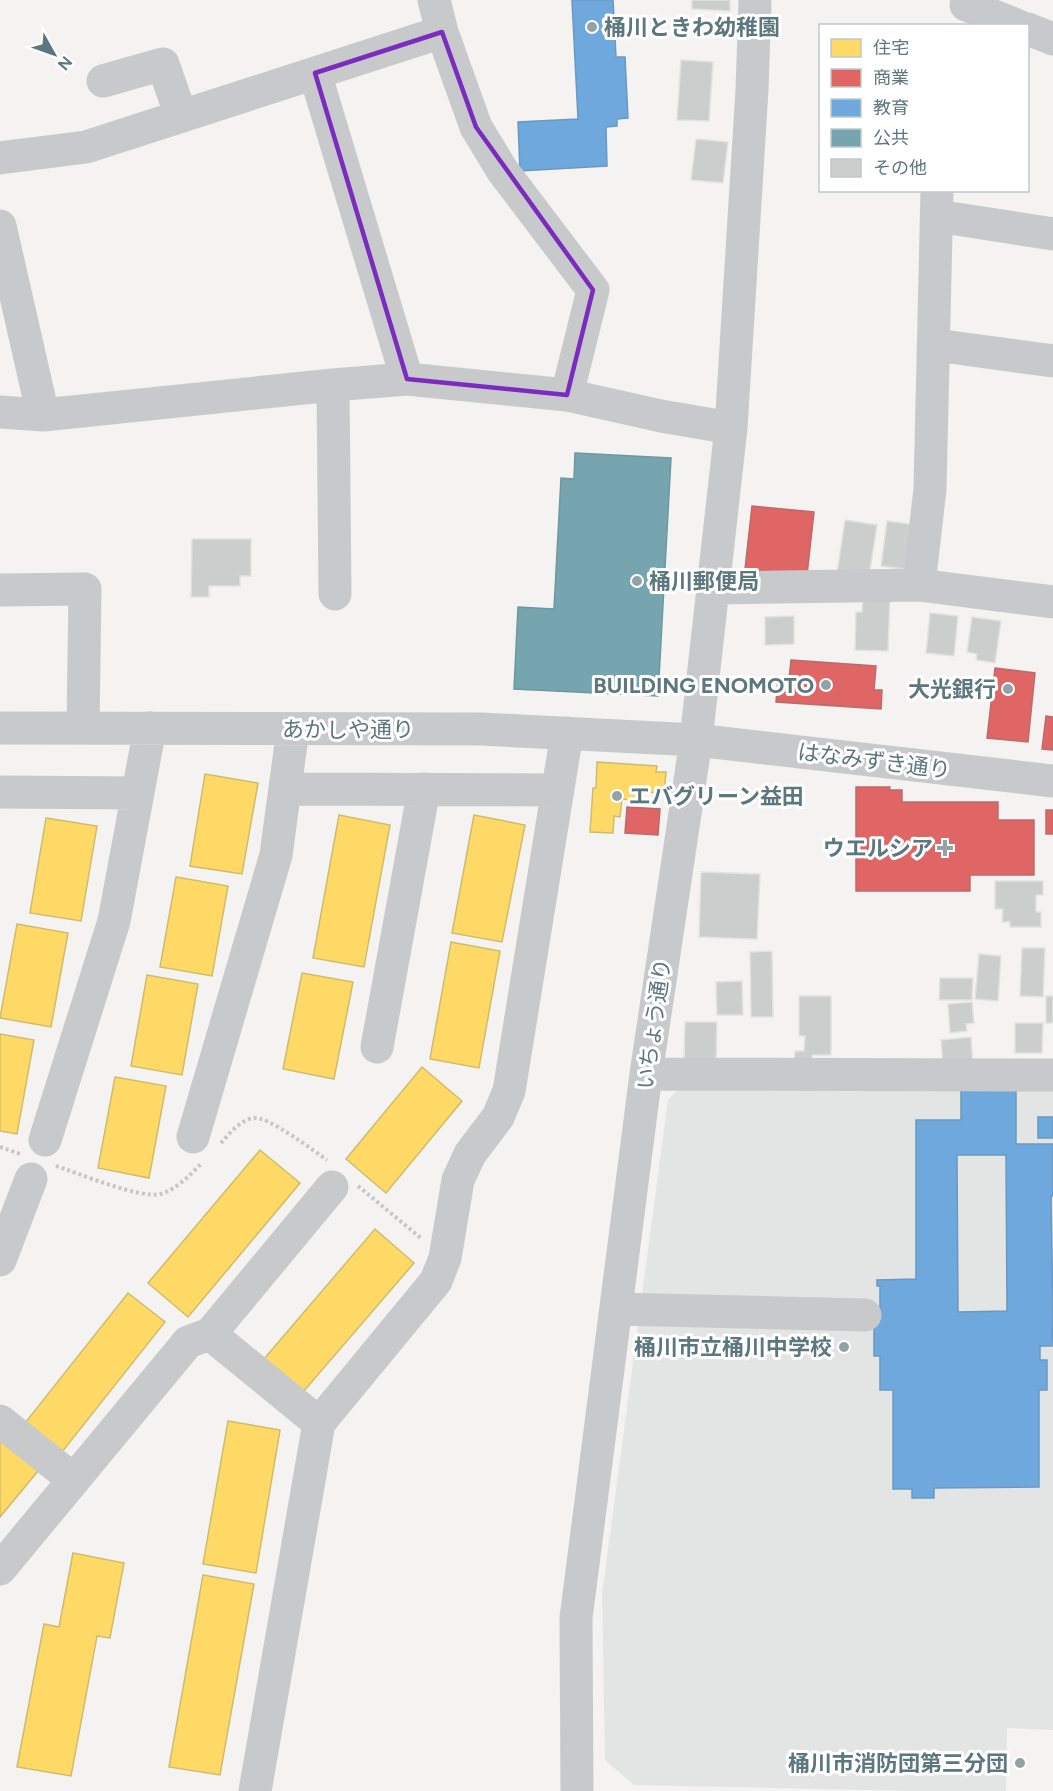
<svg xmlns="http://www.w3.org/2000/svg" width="1053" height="1791" viewBox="0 0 1053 1791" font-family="Figtree,'Noto Sans JP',sans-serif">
<rect width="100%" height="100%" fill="#f4f3f1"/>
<!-- built -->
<path fill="#e3e5e4" d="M 681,1086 L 1053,1087 L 1053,1730 L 1007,1728 L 1006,1791 L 913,1791 L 634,1785 L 605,1760 L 602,1594 L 668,1100 Z"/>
<!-- homes -->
<path fill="#ffd966" stroke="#cebc6d" stroke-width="1.5" d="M 597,762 L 657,766 L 656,772 L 666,772 L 664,793 L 642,792 L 641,801 L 622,799 L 620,817 L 614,816 L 613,833 L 590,832 L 593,788 L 596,788 Z
M 205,774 L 258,783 L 242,874 L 190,866 Z
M 339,815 L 390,825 L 364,967 L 313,958 Z
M 474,815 L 525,825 L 502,942 L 452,933 Z
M 46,818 L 97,826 L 81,921 L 30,913 Z
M 176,877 L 228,886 L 212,976 L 160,967 Z
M 17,924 L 68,933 L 51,1027 L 0,1018 Z
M 451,942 L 500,951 L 479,1068 L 430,1059 Z
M 302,973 L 353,982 L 334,1079 L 283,1069 Z
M 147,975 L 198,984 L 182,1075 L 131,1066 Z
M 0,1034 L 34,1040 L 17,1134 L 0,1131 Z
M 422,1067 L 462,1101 L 386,1193 L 346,1159 Z
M 115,1077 L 166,1086 L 149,1178 L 98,1168 Z
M 260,1150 L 300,1183 L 188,1317 L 148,1283 Z
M 375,1229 L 414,1263 L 303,1392 L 264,1359 Z
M 128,1293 L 165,1322 L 58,1457 L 21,1428 Z
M 228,1421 L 280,1430 L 256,1573 L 203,1564 Z
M 0,1440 L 38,1471 L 0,1517 Z
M 73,1553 L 124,1563 L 110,1638 L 97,1636 L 71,1776 L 17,1767 L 44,1624 L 59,1627 Z
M 203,1575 L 254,1584 L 220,1775 L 169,1767 Z"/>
<!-- shops -->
<path fill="#e06666" stroke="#b96b6d" stroke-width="1.5" d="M 752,506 L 814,512 L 807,575 L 745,569 Z
M 791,660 L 876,666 L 874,690 L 882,690 L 881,709 L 776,702 L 778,679 L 789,679 Z
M 995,668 L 1035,673 L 1028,742 L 987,738 Z
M 1046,716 L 1053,717 L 1053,750 L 1042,749 Z
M 856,787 L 890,787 L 889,790 L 902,790 L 902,802 L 998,802 L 998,820 L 1034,820 L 1034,875 L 970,875 L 970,891 L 856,891 Z
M 627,807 L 660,809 L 658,835 L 625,833 Z
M 1046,810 L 1053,810 L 1053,834 L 1046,834 Z"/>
<!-- schools -->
<path fill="#6fa8dc" stroke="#6a99c0" stroke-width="1.5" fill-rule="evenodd" d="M 572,0 L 613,0 L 616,57 L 625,57 L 628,118 L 617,119 L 617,126 L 606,127 L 607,166 L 520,171 L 518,122 L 578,119 Z
M 1016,1088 L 1016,1144 L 1053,1144 L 1053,1196 L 1051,1196 L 1053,1315 L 1052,1346 L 1040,1346 L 1040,1360 L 1047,1360 L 1047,1390 L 1039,1390 L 1039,1487 L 934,1488 L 934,1498 L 912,1498 L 912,1489 L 893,1489 L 893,1390 L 880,1390 L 880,1356 L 874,1356 L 874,1321 L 880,1321 L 880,1286 L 877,1286 L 877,1280 L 916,1279 L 916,1120 L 961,1120 L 961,1089 ZM 957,1155 L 1006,1155 L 1007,1311 L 958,1312 Z
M 1038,1117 L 1053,1117 L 1053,1138 L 1038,1138 Z"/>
<!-- public -->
<path fill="#76a5af" stroke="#6e97a0" stroke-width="1.5" d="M 575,453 L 671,458 L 658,696 L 514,689 L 518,607 L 554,609 L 561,478 L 574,479 Z"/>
<!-- building -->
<path fill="#cbcecd" stroke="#e3e2e1" stroke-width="1.5" d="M 692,0 L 730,0 L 730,11 L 692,9 Z
M 681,60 L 713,62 L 709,121 L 677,120 Z
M 696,139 L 728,142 L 723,183 L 691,180 Z
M 845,520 L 877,525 L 869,577 L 837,573 Z
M 887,521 L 918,525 L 912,570 L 881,566 Z
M 192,539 L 251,539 L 251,576 L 240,576 L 240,586 L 209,586 L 209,597 L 191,597 Z
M 863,597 L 890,598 L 888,651 L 855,650 L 856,612 L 862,612 Z
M 930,613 L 958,616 L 954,656 L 926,653 Z
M 794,616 L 794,644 L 765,645 L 765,617 Z
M 972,617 L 1001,621 L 995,663 L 976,660 L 977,654 L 967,652 Z
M 701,872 L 760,874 L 757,939 L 699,937 Z
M 995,881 L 1043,881 L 1043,895 L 1036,895 L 1036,912 L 1041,912 L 1041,927 L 1010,927 L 1010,922 L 1002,922 L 1003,909 L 995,909 Z
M 1022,948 L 1045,948 L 1043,997 L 1020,996 Z
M 772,951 L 773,1017 L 751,1017 L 750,952 Z
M 979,954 L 1001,956 L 998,1001 L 975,999 Z
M 940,978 L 973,978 L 972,1000 L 939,1000 Z
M 742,981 L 743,1015 L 717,1015 L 716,982 Z
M 799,996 L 831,996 L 831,1055 L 812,1055 L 812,1067 L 794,1067 L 795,1051 L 804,1051 L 805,1036 L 799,1036 Z
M 1046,996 L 1053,996 L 1053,1023 L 1046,1023 Z
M 972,1002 L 974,1023 L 966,1024 L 967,1031 L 950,1033 L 948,1004 Z
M 685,1022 L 717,1022 L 716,1067 L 684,1067 Z
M 1015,1023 L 1043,1023 L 1042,1053 L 1015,1053 Z
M 971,1037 L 973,1066 L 943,1067 L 941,1040 Z"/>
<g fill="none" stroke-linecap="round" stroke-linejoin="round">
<!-- path -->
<path stroke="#c5c7c7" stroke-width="4" stroke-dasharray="3 3" stroke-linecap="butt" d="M 221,1143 C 229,1134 241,1119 254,1118 C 268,1116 314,1151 327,1160
M 0,1147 L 20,1154
M 56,1166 C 78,1173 140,1199 160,1194 C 176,1190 190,1175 201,1164
M 358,1186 L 422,1239"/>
<!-- minor -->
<path stroke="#c8c9ca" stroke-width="33" d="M 434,0 L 442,32 L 476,127 L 502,170 L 593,290 L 567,395
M 966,5 L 1019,26
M 1028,29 L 1053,39
M 315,73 L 407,379
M 103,81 L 163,64 L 181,116
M 0,158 L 86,147 L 442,32
M 937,216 L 1053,234
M 0,226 L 43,415
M 935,345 L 1053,361
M 333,385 L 335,594
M 0,412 L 43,415 L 333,385 L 407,379 L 567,395 L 661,416 L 731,428
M 919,585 L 930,489 L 937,190
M 714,588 L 919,585 L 1053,602
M 0,590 L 85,589 L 83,728
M 0,728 L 481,729 L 696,740 L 1053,781
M 285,789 L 558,790
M 0,792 L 138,793
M 377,1047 L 424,789
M 646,1074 L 1053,1075
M 193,1137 L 276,855 L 293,729
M 45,1140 L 114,921 L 150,728
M 0,1260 L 31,1179
M 617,1309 L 865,1315
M 210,1334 L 319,1423
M 0,1421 L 74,1480
M 0,1569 L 188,1342 L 210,1334 L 332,1187
M 255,1791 L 319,1423 L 436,1281 L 445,1258 L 458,1180 L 470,1154 L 498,1117 L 509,1091 L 567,733
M 577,1791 L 576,1618 L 646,1074 L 696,740 L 731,428 L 752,90 L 755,0"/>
</g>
<!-- marked area -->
<path fill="none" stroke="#7b2cbf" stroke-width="4.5" stroke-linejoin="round" d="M 442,32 L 476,127 L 593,290 L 567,395 L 407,379 L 315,73 Z"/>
<!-- markers -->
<g fill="#92a2a6" stroke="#fff" stroke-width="2">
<circle cx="592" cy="27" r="6"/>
<circle cx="637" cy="581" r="6"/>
<circle cx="826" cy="685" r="6"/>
<circle cx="1008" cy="689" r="6"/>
<circle cx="617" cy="796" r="6"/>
<path d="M942 839h6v6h6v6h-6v6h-6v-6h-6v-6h6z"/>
<circle cx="844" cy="1347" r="6"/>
<circle cx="1020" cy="1763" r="6"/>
</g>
<g text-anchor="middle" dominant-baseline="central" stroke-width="6" stroke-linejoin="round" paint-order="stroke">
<!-- poi labels -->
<g font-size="22" font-weight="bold" fill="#5d777e" stroke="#fff" text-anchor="end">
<text x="604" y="27" text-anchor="start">桶川ときわ幼稚園</text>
<text x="649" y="581" text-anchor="start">桶川郵便局</text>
<text x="814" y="685">BUILDING ENOMOTO</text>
<text x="996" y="689">大光銀行</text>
<text x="629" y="796" text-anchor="start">エバグリーン益田</text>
<text x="933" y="848">ウエルシア</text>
<text x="832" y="1347">桶川市立桶川中学校</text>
<text x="1008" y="1763">桶川市消防団第三分団</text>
</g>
<!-- street labels -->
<g font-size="22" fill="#5d777e" stroke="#fff">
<text x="348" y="729">あかしや通り</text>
<text transform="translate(874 761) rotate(7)">はなみずき通り</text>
<text transform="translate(654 1024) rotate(-82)">いちょう通り</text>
</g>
</g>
<!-- legend -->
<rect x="819" y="24" width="210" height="168" fill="#ffffff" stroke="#bec9cb" stroke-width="1.5"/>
<rect x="831" y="39" width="30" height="18" fill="#ffd966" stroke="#bec9cb" stroke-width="1.5"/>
<text x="873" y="54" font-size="18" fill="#5d777e">住宅</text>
<rect x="831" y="69" width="30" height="18" fill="#e06666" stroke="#bec9cb" stroke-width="1.5"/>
<text x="873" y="84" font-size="18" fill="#5d777e">商業</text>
<rect x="831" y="99" width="30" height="18" fill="#6fa8dc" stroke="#bec9cb" stroke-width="1.5"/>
<text x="873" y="114" font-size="18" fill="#5d777e">教育</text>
<rect x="831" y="129" width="30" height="18" fill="#76a5af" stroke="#bec9cb" stroke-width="1.5"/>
<text x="873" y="144" font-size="18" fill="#5d777e">公共</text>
<rect x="831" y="159" width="30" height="18" fill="#cbcecd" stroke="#bec9cb" stroke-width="1.5"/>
<text x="873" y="174" font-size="18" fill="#5d777e">その他</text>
<!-- north arrow -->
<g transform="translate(54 54) rotate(130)" stroke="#ffffff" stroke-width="4.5" paint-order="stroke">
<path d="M0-4.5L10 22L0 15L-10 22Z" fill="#5d777e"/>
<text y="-9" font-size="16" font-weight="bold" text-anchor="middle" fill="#5d777e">N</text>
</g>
</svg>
